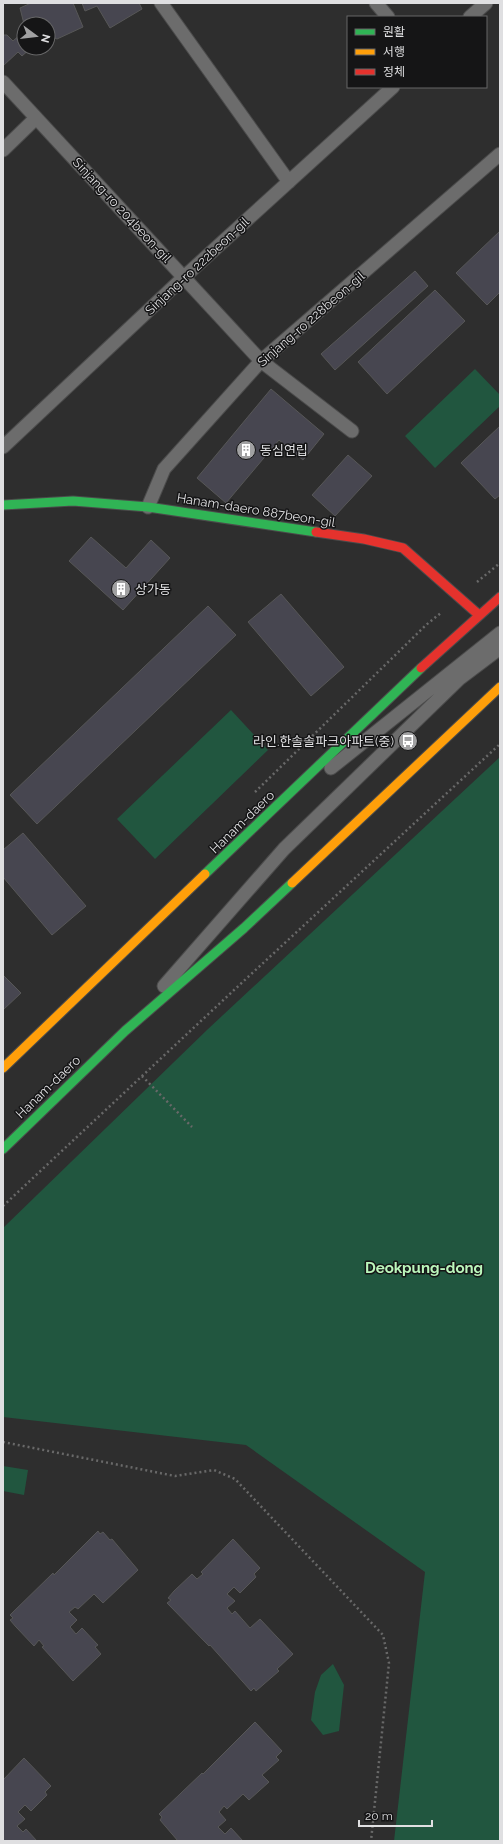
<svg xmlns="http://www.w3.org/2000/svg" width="503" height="1844" viewBox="0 0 503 1844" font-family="Raleway,'Noto Sans KR',sans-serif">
<rect width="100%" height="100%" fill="#2e2e2e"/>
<!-- green -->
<path fill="#21563f" d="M 475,369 L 500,395 L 500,406 L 435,468 L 405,436 Z
M 231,710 L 268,750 L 155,859 L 117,819 Z
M 500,757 L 500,1841 L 394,1841 L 425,1572 L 246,1445 L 3,1417 L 3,1228 L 208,1029 Z
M 3,1466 L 28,1470 L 24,1495 L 3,1491 Z
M 333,1664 L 344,1685 L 339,1731 L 323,1735 L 311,1720 L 315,1692 L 321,1675 Z"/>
<!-- building -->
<path fill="#474650" stroke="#575757" d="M 31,3 L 73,3 L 83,27 L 57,39 L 48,35 L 48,24 L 24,24 L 20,8 Z
M 82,3 L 139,3 L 142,9 L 110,28 L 97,6 L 85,11 Z
M 22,33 L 24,35 L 24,48 L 31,48 L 22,56 L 18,52 L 3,66 L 3,35 L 7,35 L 13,41 Z
M 500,231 L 500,292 L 487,305 L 456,273 Z
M 415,271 L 428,286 L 335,370 L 321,354 Z
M 435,290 L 465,321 L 387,394 L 358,362 Z
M 271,389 L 324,434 L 303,460 L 279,440 L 226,503 L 197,478 Z
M 500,426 L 500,495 L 495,499 L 461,463 Z
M 348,455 L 372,476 L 335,516 L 312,495 Z
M 91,537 L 126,568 L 151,540 L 170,558 L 123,610 L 69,561 Z
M 281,594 L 344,667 L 311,696 L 248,622 Z
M 208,606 L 236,635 L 37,824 L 10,795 Z
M 23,833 L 86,906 L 52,935 L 3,877 L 3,850 Z
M 3,975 L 21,993 L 3,1010 Z
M 98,1531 L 100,1534 L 103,1532 L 110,1540 L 112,1539 L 138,1570 L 103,1603 L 94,1594 L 78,1609 L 75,1607 L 69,1612 L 77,1620 L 70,1627 L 76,1634 L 82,1628 L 98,1645 L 95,1647 L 101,1654 L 73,1681 L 42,1647 L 44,1646 L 39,1640 L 34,1646 L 16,1627 L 10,1620 L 13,1618 L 10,1615 L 53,1573 L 54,1575 Z
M 233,1539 L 260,1568 L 254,1574 L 256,1577 L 240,1593 L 234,1587 L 227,1594 L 235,1601 L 227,1608 L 232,1614 L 235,1611 L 250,1628 L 260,1619 L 293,1654 L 277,1669 L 279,1671 L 256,1691 L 254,1688 L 251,1691 L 210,1645 L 209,1646 L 167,1603 L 171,1600 L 168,1598 L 174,1591 L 192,1574 L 197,1579 L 203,1574 L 201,1572 Z
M 255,1722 L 282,1751 L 276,1757 L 279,1760 L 262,1775 L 269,1782 L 249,1800 L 243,1794 L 227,1809 L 224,1806 L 219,1812 L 226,1820 L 218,1827 L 225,1834 L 231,1828 L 243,1841 L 178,1841 L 160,1820 L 162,1817 L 159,1814 L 202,1773 L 203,1774 Z
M 24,1758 L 51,1786 L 45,1792 L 47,1795 L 31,1811 L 25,1805 L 18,1812 L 25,1819 L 17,1826 L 23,1832 L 26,1829 L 37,1841 L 3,1841 L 3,1780 Z"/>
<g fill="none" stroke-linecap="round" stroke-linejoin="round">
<!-- lane casing -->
<g stroke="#4b4b4b" stroke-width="15">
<path id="lane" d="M 161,3 L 289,182
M 376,3 L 388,17
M 470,17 L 486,3
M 3,82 L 261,361 L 352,431
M 3,150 L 36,118
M 3,447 L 184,277 L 393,87
M 148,507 L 164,469 L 261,361 L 500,154
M 331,768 L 500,633
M 164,986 L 284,849 L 459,679 L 500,648"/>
</g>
<!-- fast casing -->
<g stroke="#4b4b4b" stroke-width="11">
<path id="fast" d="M 3,505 L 73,501 L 148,507 L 316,532
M 205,874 L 421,668
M 3,1149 L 125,1031 L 244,928 L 292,883"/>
</g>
<!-- slow casing -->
<g stroke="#4b4b4b" stroke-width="11">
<path id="slow" d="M 292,883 L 500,687
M 3,1068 L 205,874"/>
</g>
<!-- jam casing -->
<g stroke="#4b4b4b" stroke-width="11">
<path id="jam" d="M 316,532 L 364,539 L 403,548 L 479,615
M 421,668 L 500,597"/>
</g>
<!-- path -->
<path stroke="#696969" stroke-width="2.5" stroke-dasharray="2 3" stroke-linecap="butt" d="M 477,582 L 500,563
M 255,792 L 426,625 L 442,612
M 142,1076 L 192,1127
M 3,1206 L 248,977 L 500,744
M 3,1442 L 175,1476 L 214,1470 L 235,1479 L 383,1635 L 389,1663 L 371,1841"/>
<!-- lane -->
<use href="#lane" stroke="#6c6c6c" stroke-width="13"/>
<!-- fast -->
<use href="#fast" stroke="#30b455" stroke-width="9"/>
<!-- slow -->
<use href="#slow" stroke="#ff9f0a" stroke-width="9"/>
<!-- jam -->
<use href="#jam" stroke="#e5322d" stroke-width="9"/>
</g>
<!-- icons -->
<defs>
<g id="building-disc" transform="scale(1)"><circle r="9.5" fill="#a1a1a2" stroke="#151516"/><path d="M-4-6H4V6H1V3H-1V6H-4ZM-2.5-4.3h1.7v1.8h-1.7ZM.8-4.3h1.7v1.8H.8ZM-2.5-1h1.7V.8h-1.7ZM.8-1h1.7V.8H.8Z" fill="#fff"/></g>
<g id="bus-disc" transform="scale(1)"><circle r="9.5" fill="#a1a1a2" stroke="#151516"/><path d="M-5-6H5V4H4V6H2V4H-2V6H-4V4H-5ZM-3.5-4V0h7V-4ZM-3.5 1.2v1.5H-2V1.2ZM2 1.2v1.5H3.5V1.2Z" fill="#fff"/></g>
</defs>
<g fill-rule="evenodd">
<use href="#building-disc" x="246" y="450"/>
<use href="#building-disc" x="121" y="589"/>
<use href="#bus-disc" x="408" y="741"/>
</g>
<g text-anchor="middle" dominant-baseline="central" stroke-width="3" stroke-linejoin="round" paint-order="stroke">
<!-- street labels -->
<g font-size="13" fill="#dfdfe1" stroke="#151516">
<text transform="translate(122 210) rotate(47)">Sinjang-ro 204beon-gil</text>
<text transform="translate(197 266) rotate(-43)">Sinjang-ro 222beon-gil</text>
<text transform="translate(311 319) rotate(-41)">Sinjang-ro 228beon-gil</text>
<text transform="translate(256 510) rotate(9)">Hanam-daero 887beon-gil</text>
<text transform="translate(242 822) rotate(-44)">Hanam-daero</text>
<text transform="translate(48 1087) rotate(-44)">Hanam-daero</text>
</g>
<!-- poi labels -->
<g font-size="13" fill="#dfdfe1" stroke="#151516" text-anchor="start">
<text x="260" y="450">동심연립</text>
<text x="135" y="589">상가동</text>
<text x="394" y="741" text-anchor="end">라인.한솔솔파크아파트(중)</text>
</g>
<!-- quarter labels -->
<g font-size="15" font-weight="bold" fill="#bbf6bb" stroke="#151516">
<text x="424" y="1268">Deokpung-dong</text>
</g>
</g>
<!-- border -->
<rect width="503" height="1844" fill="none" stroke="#dfdfe1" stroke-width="8"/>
<!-- legend -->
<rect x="347" y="16" width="140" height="72" fill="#151516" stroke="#666667"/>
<rect x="355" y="29" width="20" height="6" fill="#30b455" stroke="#666667"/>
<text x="383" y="36" font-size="12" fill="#dfdfe1">원활</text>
<rect x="355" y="49" width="20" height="6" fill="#ff9f0a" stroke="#666667"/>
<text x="383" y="56" font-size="12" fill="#dfdfe1">서행</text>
<rect x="355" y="69" width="20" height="6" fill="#e5322d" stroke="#666667"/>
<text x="383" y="76" font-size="12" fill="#dfdfe1">정체</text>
<!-- north arrow -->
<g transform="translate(36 36) rotate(105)"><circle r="19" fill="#151516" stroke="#666667"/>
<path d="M0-3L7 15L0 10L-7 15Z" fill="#a1a1a2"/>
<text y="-6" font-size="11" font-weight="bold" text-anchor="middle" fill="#dfdfe1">N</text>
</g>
<!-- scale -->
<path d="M359 1820v6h73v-6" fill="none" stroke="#dfdfe1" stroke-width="2"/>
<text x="365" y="1820" font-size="12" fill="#dfdfe1" stroke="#151516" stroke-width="3" paint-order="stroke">20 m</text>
</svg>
